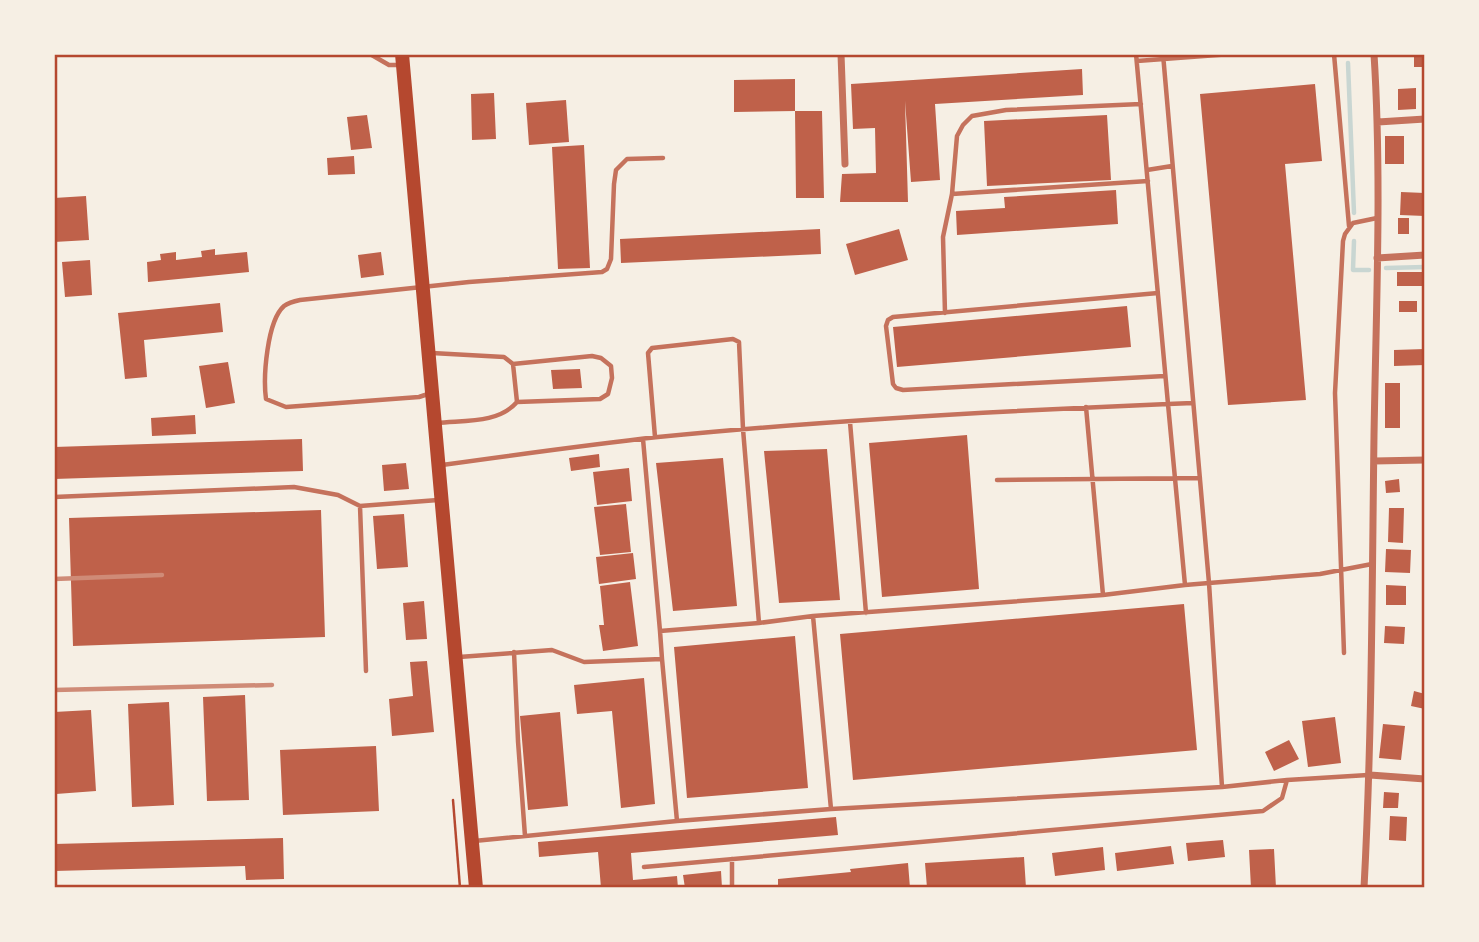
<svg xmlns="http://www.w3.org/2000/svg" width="1479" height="942" viewBox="0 0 1479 942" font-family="'Times New Roman',serif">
<rect width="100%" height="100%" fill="#f6efe4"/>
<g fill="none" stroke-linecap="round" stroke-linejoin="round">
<!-- stream -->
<path stroke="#c9d6d2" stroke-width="4.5" d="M 1348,63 L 1354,213
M 1354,241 L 1353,270 L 1369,270
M 1386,268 L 1425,267"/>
</g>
<!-- building -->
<path fill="#bf614a" d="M 1414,54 L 1425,54 L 1425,67 L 1414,67 Z
M 1082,69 L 1083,95 L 935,104 L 940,180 L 911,182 L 905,101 L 908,202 L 840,202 L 842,174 L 876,173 L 875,128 L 853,129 L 851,84 Z
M 795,79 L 795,111 L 734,112 L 734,80 Z
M 1315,84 L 1322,161 L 1285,164 L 1306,400 L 1228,405 L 1200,94 Z
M 1416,88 L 1416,109 L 1398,110 L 1398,89 Z
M 494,93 L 496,139 L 472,140 L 471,94 Z
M 566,100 L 569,142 L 529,145 L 526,103 Z
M 795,111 L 822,111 L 824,198 L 796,198 Z
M 367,115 L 372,148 L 351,150 L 347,117 Z
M 1107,115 L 1111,180 L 987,186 L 984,121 Z
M 1385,136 L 1404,136 L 1404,164 L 1385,164 Z
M 584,145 L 590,268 L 558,269 L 552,147 Z
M 354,156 L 355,174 L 328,175 L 327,158 Z
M 1116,190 L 1118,224 L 957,235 L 956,211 L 1005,208 L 1004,197 Z
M 1401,192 L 1425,193 L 1425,216 L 1400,215 Z
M 86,196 L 89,240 L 54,242 L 54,198 Z
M 1398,218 L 1409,218 L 1409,234 L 1398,234 Z
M 820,229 L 821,254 L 621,263 L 620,239 Z
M 899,229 L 908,260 L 855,275 L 846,244 Z
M 215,249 L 215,255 L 247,252 L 249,272 L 148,282 L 147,262 L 161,260 L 160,254 L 176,252 L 176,260 L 202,257 L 201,251 Z
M 381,252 L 384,275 L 361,278 L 358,255 Z
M 90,260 L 92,295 L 65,297 L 62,262 Z
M 1397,272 L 1423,272 L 1423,286 L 1397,286 Z
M 1399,301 L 1417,301 L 1417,312 L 1399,312 Z
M 220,303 L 223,332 L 144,340 L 147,377 L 125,379 L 118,313 Z
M 1127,306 L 1131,347 L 897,367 L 893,327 Z
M 1425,349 L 1425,365 L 1394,366 L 1394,350 Z
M 228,362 L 235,403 L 206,408 L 199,366 Z
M 580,369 L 582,388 L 553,389 L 551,370 Z
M 1385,383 L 1400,383 L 1400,428 L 1385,428 Z
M 195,415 L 196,434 L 152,436 L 151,418 Z
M 967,435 L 979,589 L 882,597 L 869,443 Z
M 302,439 L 303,471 L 54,479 L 54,447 Z
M 827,449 L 840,600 L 779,603 L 764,451 Z
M 599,454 L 600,467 L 571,471 L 569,458 Z
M 723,458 L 737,606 L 673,611 L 656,463 Z
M 406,463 L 409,489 L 384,491 L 382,465 Z
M 629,468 L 632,501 L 597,505 L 593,472 Z
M 1399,479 L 1400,492 L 1386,493 L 1385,481 Z
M 626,504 L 631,552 L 600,555 L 594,507 Z
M 1389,508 L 1404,508 L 1403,543 L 1388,542 Z
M 321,510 L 325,637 L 73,646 L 69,518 Z
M 404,514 L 408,567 L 377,569 L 373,516 Z
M 1386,549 L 1411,550 L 1410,573 L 1385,572 Z
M 633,553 L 636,579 L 599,584 L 596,557 Z
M 630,582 L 638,646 L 603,651 L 599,625 L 604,625 L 600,586 Z
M 1386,585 L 1406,586 L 1406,605 L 1386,605 Z
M 424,601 L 427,639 L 406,640 L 403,603 Z
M 1184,604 L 1197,750 L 853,780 L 840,634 Z
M 1385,626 L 1405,627 L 1404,644 L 1384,643 Z
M 795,636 L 808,788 L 687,798 L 674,647 Z
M 427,661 L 434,732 L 392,736 L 389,699 L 413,696 L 410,662 Z
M 644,678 L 655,804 L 621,808 L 612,711 L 577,714 L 574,685 Z
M 1414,691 L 1425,694 L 1425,709 L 1411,706 Z
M 245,695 L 249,800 L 207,801 L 203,697 Z
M 169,702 L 174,805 L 132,807 L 128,704 Z
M 91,710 L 96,791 L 56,794 L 54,712 Z
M 560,712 L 568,806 L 528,810 L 520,716 Z
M 1335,717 L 1341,763 L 1308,767 L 1302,721 Z
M 1383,724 L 1405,726 L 1401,760 L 1379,758 Z
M 1289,740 L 1299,759 L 1274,771 L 1265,752 Z
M 376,746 L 379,811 L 283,815 L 280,750 Z
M 1384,792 L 1399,793 L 1398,808 L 1383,808 Z
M 1390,816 L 1407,817 L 1406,841 L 1389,840 Z
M 836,817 L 838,835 L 631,853 L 633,880 L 677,876 L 678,888 L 601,888 L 598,852 L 539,857 L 538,842 Z
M 283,838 L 284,879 L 246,880 L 245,866 L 54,871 L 54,844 Z
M 1223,840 L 1225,857 L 1188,861 L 1186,843 Z
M 1171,846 L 1174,864 L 1117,871 L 1115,853 Z
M 1103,847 L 1105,870 L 1055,876 L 1052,853 Z
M 1274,849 L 1276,888 L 1251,888 L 1249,850 Z
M 1024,857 L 1026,888 L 927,888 L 925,863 Z
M 908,863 L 910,888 L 778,888 L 778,879 L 851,872 L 850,869 Z
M 721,871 L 722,888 L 685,888 L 683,875 Z"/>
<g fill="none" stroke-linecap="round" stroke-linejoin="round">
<!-- path -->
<path stroke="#b5482f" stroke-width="2.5" d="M 453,800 L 460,888"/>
<!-- service -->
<path stroke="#c5725c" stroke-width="4.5" d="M 370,54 L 389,65 L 401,65
M 1163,54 L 1209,583 L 1185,585
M 1334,54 L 1349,226
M 1137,61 L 1231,54
M 1147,170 L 1172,166
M 952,194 L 1148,181
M 1158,293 L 893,317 L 888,320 L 886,326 L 893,384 L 896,388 L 903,390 L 1165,376
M 945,313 L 943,237 L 952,194 L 957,136 L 963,125 L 972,116 L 1006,110 L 1141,104
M 432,353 L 504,357 L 513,364 L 517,402 C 498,424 463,420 437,423
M 513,364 L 592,356 L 601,358 L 611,366 L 612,378 L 608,394 L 600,399 L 517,402
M 428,394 L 419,397 L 286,407 L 266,399 C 263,377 267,321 284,306 C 288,303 295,301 300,300 L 469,282 L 602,272 L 607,269 L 611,259 L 614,184 L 616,170 L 627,159 L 663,158
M 1086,407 L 1103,595
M 850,422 L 866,613
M 655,437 L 648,353 L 652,348 L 733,339 L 739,342 L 743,429 L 759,623
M 643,439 L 660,631 L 759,623 L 813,616 L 1103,595 L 1185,585 L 1168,404 L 1193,403
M 442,465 C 514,455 586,445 658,437 C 828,420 998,411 1168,404 L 1136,54
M 997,480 L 1200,478
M 54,497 L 294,487 L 338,495 L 360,506 L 438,500
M 360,506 L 366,671
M 813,616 L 831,809
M 514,652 L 518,741 L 525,836
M 1344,653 L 1335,393 L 1343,241 L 1345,234 L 1353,223 L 1377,218
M 459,657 L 552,650 L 584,662 L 662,659 L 660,631
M 662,659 L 677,821
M 1222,787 L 1287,780
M 474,841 L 677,821 L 831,809 L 1222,787 L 1209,583 L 1320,574 L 1372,564
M 732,859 L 732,888
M 644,867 L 1263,811 L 1282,798 L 1287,780 L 1368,775"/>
<!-- minor -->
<path stroke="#c5725c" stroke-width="7" d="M 841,54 L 845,164
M 1378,122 L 1425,119
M 1377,258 L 1425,255
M 1374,461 L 1425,460
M 1370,775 L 1425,779
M 1364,888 C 1372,737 1372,587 1374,436 C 1376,309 1382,181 1374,54"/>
<!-- primary -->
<path stroke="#b5482f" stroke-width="14" d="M 402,54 L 476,888"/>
<!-- rail -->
<path stroke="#cf8b77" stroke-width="4.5" d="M 54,579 L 162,575
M 54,690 L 272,685"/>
</g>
<!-- border -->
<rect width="1479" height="942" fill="none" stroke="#f6efe4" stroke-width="112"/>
<rect x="56" y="56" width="1367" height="830" fill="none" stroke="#b5482f" stroke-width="2.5"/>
</svg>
